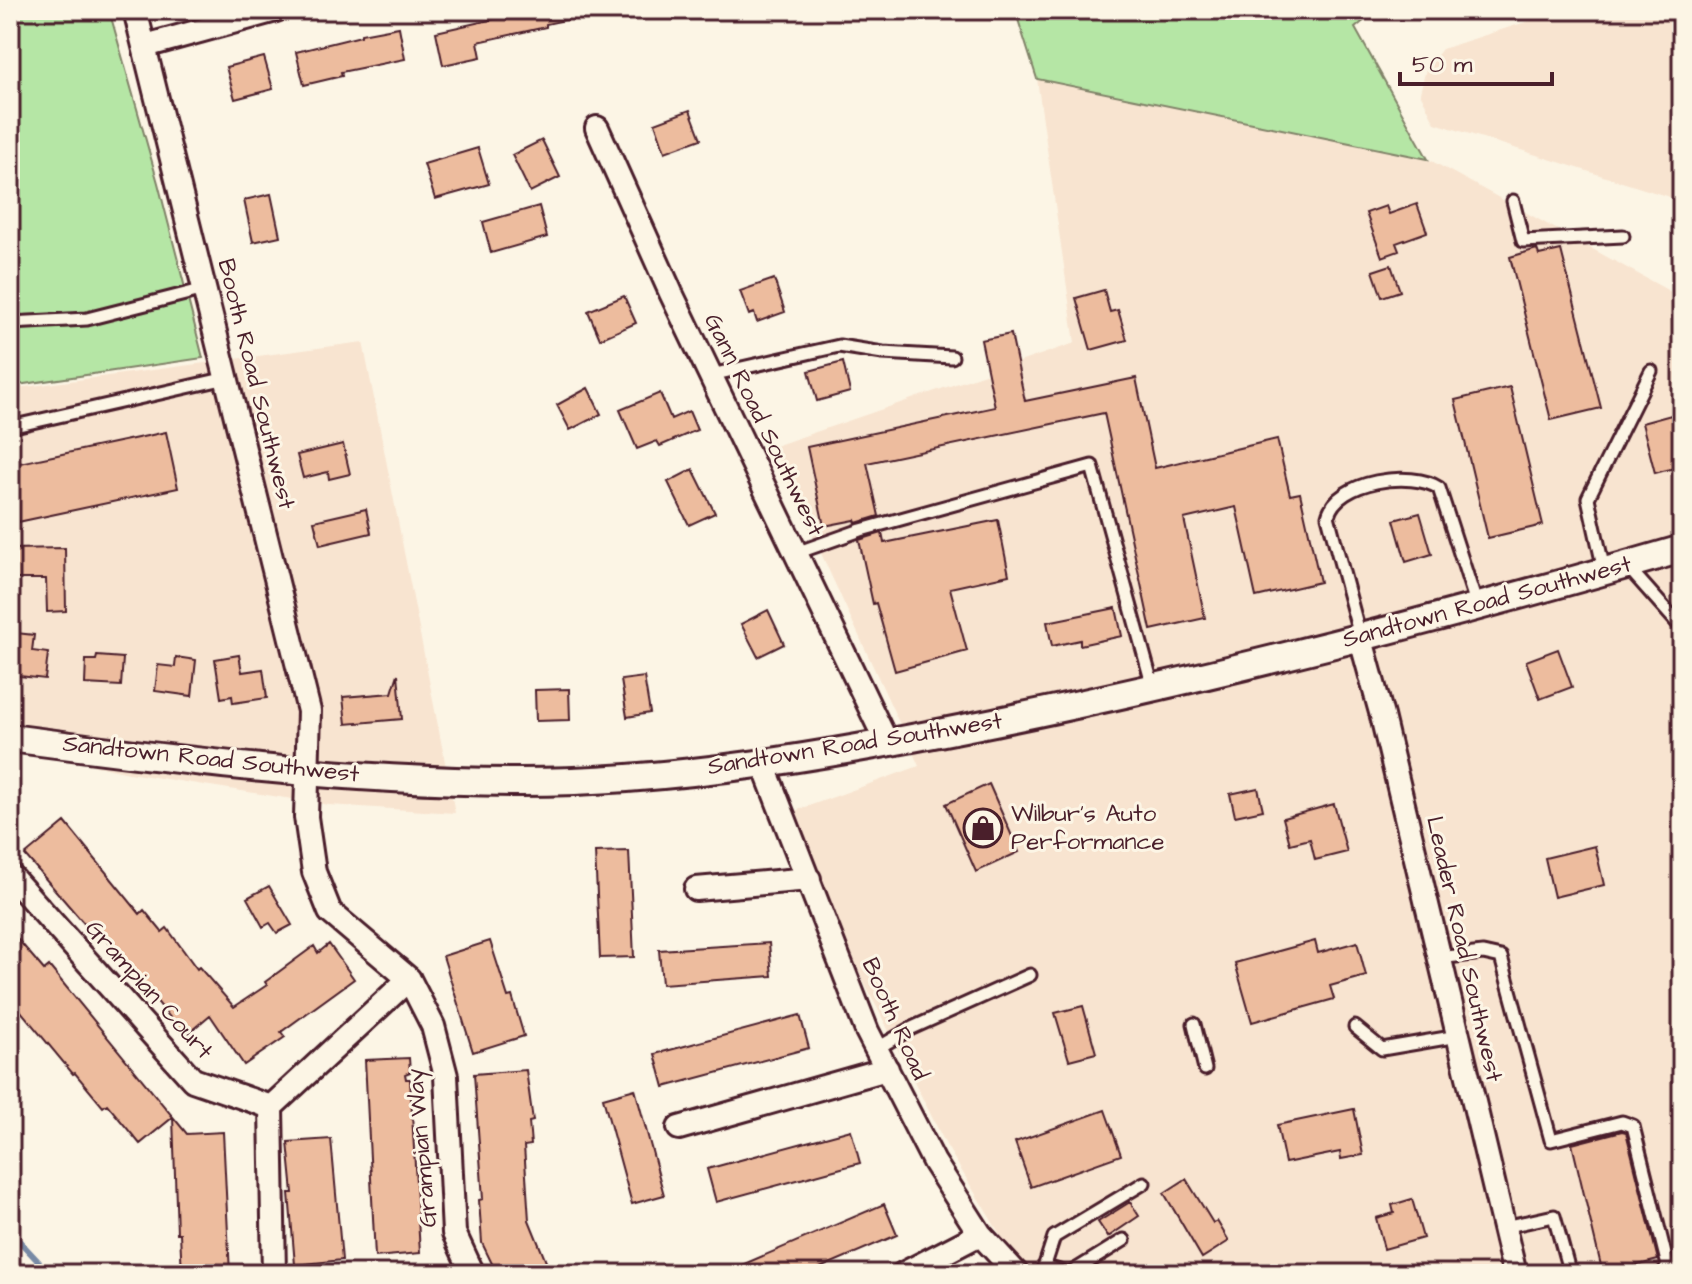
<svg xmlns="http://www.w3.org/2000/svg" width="1692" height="1284" viewBox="0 0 1692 1284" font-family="'Architects Daughter',sans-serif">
<rect width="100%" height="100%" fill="#fcf5e5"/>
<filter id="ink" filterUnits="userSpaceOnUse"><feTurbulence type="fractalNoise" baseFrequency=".0125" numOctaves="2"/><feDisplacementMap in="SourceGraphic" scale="16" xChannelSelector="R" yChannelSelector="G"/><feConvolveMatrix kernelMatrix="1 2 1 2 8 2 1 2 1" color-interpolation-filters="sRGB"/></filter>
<g filter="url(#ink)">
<!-- built -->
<path fill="#f8e4d0" d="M 1563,10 L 1682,10 L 1682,201 L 1435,123 L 1420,93 L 1426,69 L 1442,49 Z
M 1037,79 L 1428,159 L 1682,298 L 1682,1274 L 1024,1274 L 946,1145 L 781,816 L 919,766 L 772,447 L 1075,343 Z
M 363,342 L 455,813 L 329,805 L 129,773 L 10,747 L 10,389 Z"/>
<!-- green -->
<path fill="#b5e6a5" stroke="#808268" stroke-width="2" d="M 10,10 L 109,10 L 158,183 L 203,358 L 10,386 Z
M 1015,10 L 1377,10 L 1355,28 L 1428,159 L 1037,79 Z"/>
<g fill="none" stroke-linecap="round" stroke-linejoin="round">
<!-- stream -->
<path stroke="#788aa5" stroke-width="6" d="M 10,1231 L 50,1274"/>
</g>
<!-- building -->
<path fill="#edbc9e" stroke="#4a1f2b" stroke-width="2" d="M 502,10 L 578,10 L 579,17 L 546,24 L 546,27 L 478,42 L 481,57 L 443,65 L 436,32 L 503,17 Z
M 399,27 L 405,59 L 341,72 L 342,76 L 304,85 L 296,52 L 361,36 L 361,34 Z
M 264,57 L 273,89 L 235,99 L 226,67 Z
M 690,110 L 701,139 L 665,152 L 655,123 Z
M 542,140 L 560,177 L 530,192 L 512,155 Z
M 478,148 L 489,184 L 435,199 L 424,164 Z
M 271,194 L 280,236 L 253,242 L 244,200 Z
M 1417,204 L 1427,232 L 1396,243 L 1399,251 L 1382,257 L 1366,213 L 1386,206 L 1389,214 Z
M 539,206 L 547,237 L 491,253 L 483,222 Z
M 1537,249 L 1539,255 L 1561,250 L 1601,408 L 1551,420 L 1510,257 Z
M 1391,265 L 1400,291 L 1382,297 L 1373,271 Z
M 774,279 L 785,312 L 757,322 L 754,313 L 749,315 L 740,291 Z
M 1104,290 L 1110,312 L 1118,310 L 1127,340 L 1091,350 L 1076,298 Z
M 624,296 L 636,323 L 600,339 L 588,311 Z
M 1011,334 L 1025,401 L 1136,378 L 1155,468 L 1277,439 L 1290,495 L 1300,493 L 1320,582 L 1256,597 L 1236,507 L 1184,519 L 1205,618 L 1151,630 L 1104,413 L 867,463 L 879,516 L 856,523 L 855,520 L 824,526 L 807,447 L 995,407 L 981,340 Z
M 843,362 L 850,392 L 817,401 L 809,371 Z
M 1510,387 L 1543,525 L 1488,538 L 1455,400 Z
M 588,388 L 601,414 L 570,430 L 557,405 Z
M 660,393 L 671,419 L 689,411 L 697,430 L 660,446 L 657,441 L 637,449 L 620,410 Z
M 1682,412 L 1682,466 L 1655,473 L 1642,423 Z
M 166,432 L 178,488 L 18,522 L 10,484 L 10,465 Z
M 343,444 L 350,474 L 329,479 L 328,472 L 303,478 L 297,455 Z
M 693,469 L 715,513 L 689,525 L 668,482 Z
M 366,509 L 371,533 L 320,545 L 314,521 Z
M 1420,513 L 1432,554 L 1406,562 L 1394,520 Z
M 998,520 L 1009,575 L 950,588 L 967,651 L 895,671 L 876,603 L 873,604 L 859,540 L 882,533 L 884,543 Z
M 65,548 L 66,611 L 47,612 L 46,579 L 10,579 L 10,549 Z
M 1116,608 L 1122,636 L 1080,645 L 1080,640 L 1052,646 L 1047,622 Z
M 768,610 L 784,644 L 758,657 L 741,624 Z
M 16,633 L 34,635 L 32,651 L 48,653 L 45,679 L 11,675 Z
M 1558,649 L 1572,687 L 1540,699 L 1526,661 Z
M 239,655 L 242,672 L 263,669 L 267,698 L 233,703 L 232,696 L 221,698 L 215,659 Z
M 97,656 L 123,658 L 121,686 L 85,684 L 86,660 L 96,660 Z
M 176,657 L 196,660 L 192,696 L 155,691 L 158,665 L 175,667 Z
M 398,674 L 402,719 L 346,724 L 343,697 L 392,693 Z
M 644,677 L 650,713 L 627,717 L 621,680 Z
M 569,689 L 570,720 L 536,721 L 535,690 Z
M 989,784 L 1019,852 L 976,872 L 946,804 Z
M 1258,788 L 1263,810 L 1235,816 L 1230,794 Z
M 1334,804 L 1347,852 L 1315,860 L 1310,839 L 1290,844 L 1283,818 Z
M 65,822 L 140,914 L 144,910 L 162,932 L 167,928 L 197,969 L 199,967 L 234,1007 L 267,985 L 265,982 L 314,946 L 318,953 L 329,944 L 354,979 L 281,1032 L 285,1037 L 244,1065 L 210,1015 L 185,1036 L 99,930 L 94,935 L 25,855 Z
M 1595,846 L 1604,885 L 1554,897 L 1545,858 Z
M 629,851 L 634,957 L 600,958 L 595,852 Z
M 269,886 L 292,925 L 277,933 L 270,923 L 263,927 L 247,898 Z
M 10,930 L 44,970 L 49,966 L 173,1117 L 140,1144 L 107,1104 L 103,1107 L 75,1073 L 73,1074 L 10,998 Z
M 490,941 L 508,997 L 512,996 L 524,1036 L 473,1052 L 443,956 Z
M 1315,941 L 1318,953 L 1357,942 L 1366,976 L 1330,986 L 1334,999 L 1252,1022 L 1235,963 Z
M 769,943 L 772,976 L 662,984 L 659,950 Z
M 1083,1006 L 1096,1053 L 1069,1060 L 1055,1013 Z
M 800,1015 L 809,1048 L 664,1087 L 655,1054 Z
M 409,1058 L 410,1072 L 405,1074 L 406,1079 L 410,1079 L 420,1253 L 375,1257 L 365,1060 Z
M 526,1070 L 533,1121 L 529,1122 L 531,1145 L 524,1146 L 529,1220 L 551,1274 L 497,1274 L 482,1243 L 479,1200 L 483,1199 L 474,1074 Z
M 635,1089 L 664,1195 L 632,1204 L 603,1098 Z
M 1354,1109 L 1363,1155 L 1341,1159 L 1340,1152 L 1285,1163 L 1277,1125 Z
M 1105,1110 L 1121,1155 L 1031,1187 L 1015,1142 Z
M 173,1117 L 187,1134 L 223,1132 L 230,1274 L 182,1274 L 180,1233 L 177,1233 Z
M 851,1130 L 860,1163 L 716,1202 L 707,1169 Z
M 1622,1131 L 1626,1132 L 1658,1260 L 1603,1274 L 1572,1144 Z
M 331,1139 L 342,1260 L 295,1265 L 289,1193 L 293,1193 L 288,1142 Z
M 1186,1179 L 1213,1223 L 1217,1221 L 1229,1241 L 1202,1258 L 1164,1193 Z
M 1412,1199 L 1423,1238 L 1384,1249 L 1376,1218 L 1394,1213 L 1392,1205 Z
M 1130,1202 L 1139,1216 L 1108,1237 L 1098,1222 Z
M 884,1204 L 897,1235 L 806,1274 L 721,1274 Z"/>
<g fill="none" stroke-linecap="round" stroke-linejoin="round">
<!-- service casing -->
<g stroke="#4a1f2b" stroke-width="17">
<path id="service" d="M 1513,201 L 1523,241 L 1623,236
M 10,323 L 87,319 L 205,289
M 711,375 L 839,346 L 883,353 L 952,357
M 10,427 L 227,378
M 796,553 L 861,530 L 1092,466 L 1153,687
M 1627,566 L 1682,628
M 1604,570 L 1588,498 L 1651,371
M 1360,636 L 1328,516 C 1337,480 1412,470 1439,488 L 1477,606
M 1438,958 L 1483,953 L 1501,957 L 1551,1140 L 1622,1122 L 1633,1126 L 1668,1266 L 1662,1274
M 1194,1024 L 1205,1069
M 1355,1027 L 1382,1049 L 1458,1036
M 876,1049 L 912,1028 L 1030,975
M 1504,1227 L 1554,1216 L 1570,1274
M 1044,1266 L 1069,1274 L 1124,1240
M 1042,1274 L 1054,1237 L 1144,1183"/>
</g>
<!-- minor casing -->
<g stroke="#4a1f2b" stroke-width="28">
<path id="minor" d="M 135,10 L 309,711 L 306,817 L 314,872 L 330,912 L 409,979 L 433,1026 L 446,1076 L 454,1233 L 473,1274
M 145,46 L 276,10
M 597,128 L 671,293 L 887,743
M 1360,636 L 1382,716 L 1515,1274
M 763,764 L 867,1031 L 934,1162 L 980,1234 L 1017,1274
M 10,875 L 193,1080 L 271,1107
M 696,889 L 809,879
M 679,1128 L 887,1069
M 274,1274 L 271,1107 L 409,979
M 903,1274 L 980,1234"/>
</g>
<!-- tertiary casing -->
<g stroke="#4a1f2b" stroke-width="32">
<path id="tertiary" d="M 10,738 C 176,760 344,781 512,782 C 674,783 836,754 994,722 C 1226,675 1455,615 1682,549"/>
</g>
<!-- service -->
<use href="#service" stroke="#fcf5e5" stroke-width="11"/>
<!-- minor -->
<use href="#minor" stroke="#fcf5e5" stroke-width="22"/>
<!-- tertiary -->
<use href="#tertiary" stroke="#fcf5e5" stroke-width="26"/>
</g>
</g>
<!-- icons -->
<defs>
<g id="shop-ring" transform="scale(2)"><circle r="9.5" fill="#fcf5e5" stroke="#4a1f2b" stroke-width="1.5"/><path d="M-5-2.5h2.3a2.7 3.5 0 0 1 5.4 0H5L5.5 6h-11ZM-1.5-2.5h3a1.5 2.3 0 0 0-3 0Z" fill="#4a1f2b"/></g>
</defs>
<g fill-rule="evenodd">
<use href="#shop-ring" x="983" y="828"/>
</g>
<g text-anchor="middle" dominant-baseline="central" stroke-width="6" stroke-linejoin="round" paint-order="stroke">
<!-- street labels -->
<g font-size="24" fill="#4a1f2b" stroke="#fcf5e5">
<text transform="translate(256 384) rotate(76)">Booth Road Southwest</text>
<text transform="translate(764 425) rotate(64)">Gann Road Southwest</text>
<text transform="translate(1487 602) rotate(-15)">Sandtown Road Southwest</text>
<text transform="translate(855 744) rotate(-9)">Sandtown Road Southwest</text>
<text transform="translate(211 759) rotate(6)">Sandtown Road Southwest</text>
<text transform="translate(1464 949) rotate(77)">Leader Road Southwest</text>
<text transform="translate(149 990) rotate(48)">Grampian Court</text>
<text transform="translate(895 1019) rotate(66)">Booth Road</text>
<text transform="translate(422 1148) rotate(-95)">Grampian Way</text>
</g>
<!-- poi labels -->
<g font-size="24" fill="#4a1f2b" stroke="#fcf5e5" text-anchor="start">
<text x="1011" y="814">Wilbur's Auto<tspan x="1011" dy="28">Performance</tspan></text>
</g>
</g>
<!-- margin -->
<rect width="1692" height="1284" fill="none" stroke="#fcf5e5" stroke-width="40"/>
<rect x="20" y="20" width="1652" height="1244" fill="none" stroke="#4a1f2b" stroke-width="3" filter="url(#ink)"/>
<!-- scale -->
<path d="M1400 72v12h152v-12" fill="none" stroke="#4a1f2b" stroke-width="4"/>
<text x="1412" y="72" font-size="24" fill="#4a1f2b" stroke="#fcf5e5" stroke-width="6" paint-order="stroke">50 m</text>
</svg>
